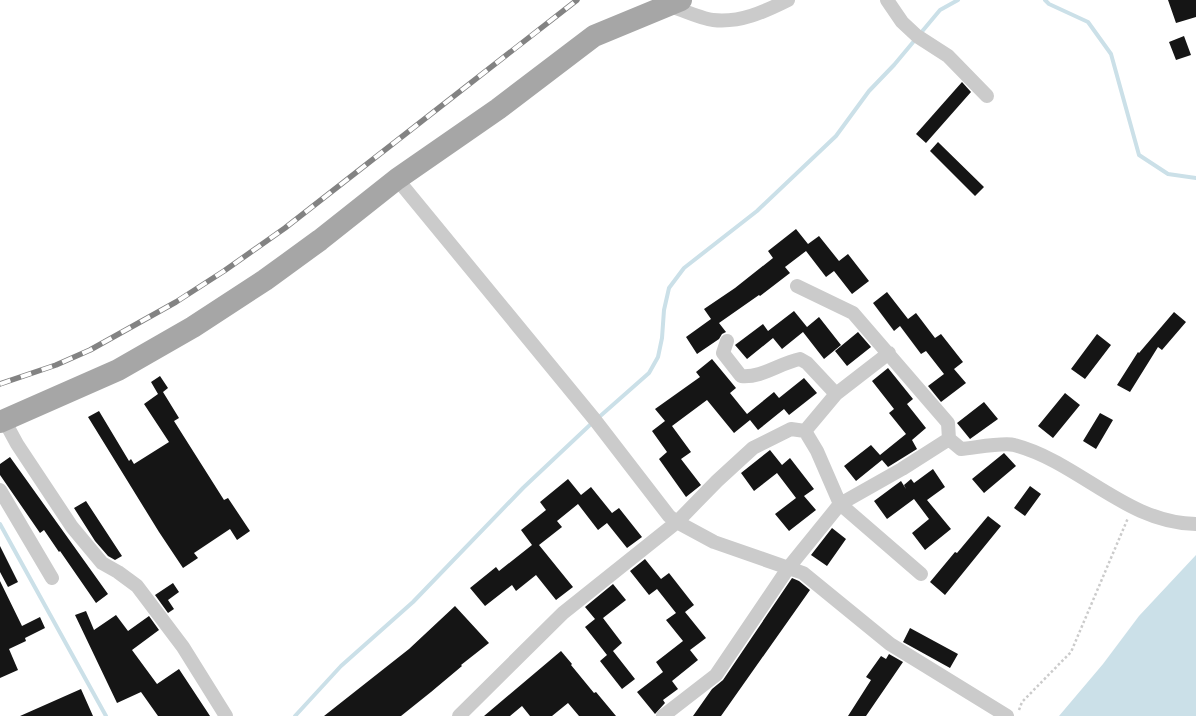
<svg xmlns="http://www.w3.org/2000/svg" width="1196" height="716" viewBox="0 0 1196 716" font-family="Barlow,sans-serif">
<rect width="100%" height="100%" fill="#fff"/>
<!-- water -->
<path fill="#cbe0e8" d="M 1196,555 L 1196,716 L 1059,716 L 1103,664 L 1139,616 Z"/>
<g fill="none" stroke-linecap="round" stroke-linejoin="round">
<!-- stream -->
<path stroke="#cbe0e8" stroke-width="4" d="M 1045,0 L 1049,4 L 1088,22 L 1111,54 L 1139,155 L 1168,174 L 1196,178
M 598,418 L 649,373 L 658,357 L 662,338 L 664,310 L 669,288 L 684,268 L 757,211 L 836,136 L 869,91 L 894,65 L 940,10 L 958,0
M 0,524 L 106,716
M 295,716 L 341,666 L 413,602 L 523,488 L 592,423"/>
</g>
<!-- building -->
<path fill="#151515" d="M 1168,0 L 1196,0 L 1196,17 L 1176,23 Z
M 1184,36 L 1191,55 L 1176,60 L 1169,42 Z
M 962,82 L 971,92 L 926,143 L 916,134 Z
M 938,142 L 984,187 L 975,196 L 930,151 Z
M 796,229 L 808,244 L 819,236 L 839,261 L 848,254 L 869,281 L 852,294 L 834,271 L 826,277 L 806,251 L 785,267 L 790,273 L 760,296 L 759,295 L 719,323 L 726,332 L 722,334 L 719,339 L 697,354 L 686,337 L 711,319 L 704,309 L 735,288 L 773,258 L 768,251 Z
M 887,292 L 908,319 L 916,313 L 935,338 L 941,334 L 963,362 L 954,369 L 966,383 L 941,402 L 928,386 L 944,374 L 926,351 L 921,354 L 900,326 L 894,331 L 873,303 Z
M 794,311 L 807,327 L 819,317 L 841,345 L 824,359 L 803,332 L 782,349 L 773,338 L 747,359 L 735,345 L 763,324 L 768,331 Z
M 1174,312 L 1186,322 L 1162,350 L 1158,347 L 1130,392 L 1117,385 L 1138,352 L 1139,353 Z
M 858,332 L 871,347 L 847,366 L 835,351 Z
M 1097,334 L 1111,345 L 1085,379 L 1071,369 Z
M 712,359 L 736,388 L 730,393 L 747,414 L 774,392 L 779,398 L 804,378 L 817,393 L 789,415 L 784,409 L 758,430 L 750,420 L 734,433 L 707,400 L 672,426 L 691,452 L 681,459 L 701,485 L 686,497 L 659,459 L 667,452 L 652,431 L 665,421 L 655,409 L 700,377 L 696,372 Z
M 888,368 L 913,399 L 907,404 L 926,428 L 912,440 L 917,449 L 888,467 L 882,460 L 856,481 L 844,466 L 871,445 L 880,455 L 906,434 L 889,413 L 894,409 L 872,381 Z
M 160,376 L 168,388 L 163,392 L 179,418 L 174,421 L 224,500 L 228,498 L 250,531 L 237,540 L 230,529 L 194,553 L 198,558 L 183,568 L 159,532 L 88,417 L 99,411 L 129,461 L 131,459 L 134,464 L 169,442 L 144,404 L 158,394 L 151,382 Z
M 1065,393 L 1080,405 L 1053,438 L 1038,426 Z
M 984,402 L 998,419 L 970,439 L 957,423 Z
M 1100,413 L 1113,420 L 1096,449 L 1083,441 Z
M 770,450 L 782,465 L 790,458 L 814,489 L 804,496 L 816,510 L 789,531 L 775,514 L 796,498 L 777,473 L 754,491 L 741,473 Z
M 1004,453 L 1016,466 L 984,493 L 972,479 Z
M 10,457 L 108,594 L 96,603 L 60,551 L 59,552 L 44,530 L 40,533 L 0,475 L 0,464 Z
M 933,469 L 945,487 L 927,500 L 951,529 L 925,550 L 912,533 L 929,519 L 914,499 L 887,519 L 874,501 L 901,481 L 906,489 L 904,485 L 911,479 L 914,483 Z
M 568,479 L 581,495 L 591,487 L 612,513 L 619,508 L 642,537 L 627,548 L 607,523 L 598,530 L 578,504 L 557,521 L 562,527 L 539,545 L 573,587 L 556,600 L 536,575 L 516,591 L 512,585 L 485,606 L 470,588 L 496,567 L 499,571 L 532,545 L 521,530 L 546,510 L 540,502 Z
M 1030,486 L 1041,494 L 1025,516 L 1014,508 Z
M 86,501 L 122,556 L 115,560 L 108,556 L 95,541 L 74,508 Z
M 988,516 L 1001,526 L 945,595 L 930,582 L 955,552 L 957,553 Z
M 832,528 L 846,539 L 827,566 L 811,555 Z
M 0,546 L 18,582 L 8,587 L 0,572 Z
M 645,559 L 661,579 L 669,573 L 694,605 L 685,612 L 706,638 L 690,650 L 698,660 L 672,681 L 678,689 L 663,700 L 665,703 L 655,714 L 637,692 L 663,672 L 656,662 L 683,641 L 666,620 L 676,613 L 657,589 L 649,595 L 630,571 Z
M 792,578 L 799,581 L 810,590 L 721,716 L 693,716 L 712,689 L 723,680 Z
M 0,581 L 22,626 L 40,617 L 45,628 L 25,638 L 26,641 L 9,649 L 18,670 L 0,678 Z
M 173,583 L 179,592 L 168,600 L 174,609 L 168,613 L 155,595 Z
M 613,584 L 626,600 L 603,618 L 622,643 L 613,651 L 635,679 L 622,689 L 600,661 L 607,655 L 585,627 L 595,619 L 585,607 Z
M 455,606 L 489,643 L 461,665 L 462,666 L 431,692 L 401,716 L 324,716 L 409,649 Z
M 86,611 L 94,630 L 116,615 L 128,631 L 149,616 L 159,630 L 132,650 L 157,684 L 179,669 L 210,716 L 158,716 L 141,692 L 117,703 L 75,615 Z
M 910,628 L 958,654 L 950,668 L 903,642 Z
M 561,651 L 572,664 L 571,665 L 594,693 L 596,692 L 616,716 L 579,716 L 568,703 L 552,716 L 530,716 L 522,706 L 510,716 L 484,716 Z
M 889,654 L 903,662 L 866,716 L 848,716 L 871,680 L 866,677 L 881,656 L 886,659 Z
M 81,689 L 93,716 L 20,716 Z"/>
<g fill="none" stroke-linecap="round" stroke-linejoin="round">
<!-- path -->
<path stroke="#cbcbcb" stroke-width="2.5" stroke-dasharray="2.5 2.5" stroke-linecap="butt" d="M 1019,710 L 1022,702 L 1071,652 L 1128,518"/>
<!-- minor -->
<path stroke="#cbcbcb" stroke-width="14" d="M 887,0 L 902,22 L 917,36 L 948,56 L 987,96
M 668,5 C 680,9 702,19 713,20 C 740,23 764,12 788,0
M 397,179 L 595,420 L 669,516 L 677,522 L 714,542 L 803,573 L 890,644 L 1007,716
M 797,286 L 853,313 L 948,423 L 949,439
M 727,341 L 723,353 L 741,376 C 762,378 780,363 800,359 L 807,363 L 836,394
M 4,420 L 17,444 L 72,527 L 102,563 L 118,572 L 137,586 L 183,647 L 226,716
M 805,431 L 836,394 L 889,353
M 0,490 L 52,578
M 459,716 L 563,613 L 677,522 L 717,481 L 753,448 L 791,429 L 805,431 L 817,451 L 840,504 L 921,574
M 663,716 L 716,675 L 789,567 L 840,504 L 902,469 L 949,439 L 961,449 C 974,448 1004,442 1014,445 C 1079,462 1126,523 1196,524"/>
<!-- primary -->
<path stroke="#a6a6a6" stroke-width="22" d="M 0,422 L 118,370 L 193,327 L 265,280 L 320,240 L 397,179 L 498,109 L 594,36 L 681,0"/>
<!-- rail casing -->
<g stroke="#838383" stroke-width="5.5">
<path id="rail" d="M 0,384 L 56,365 L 90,350 L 176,302 L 224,271 L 285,228 L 577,0"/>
</g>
<!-- rail -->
<use href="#rail" stroke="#fff" stroke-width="4" stroke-dasharray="11" stroke-linecap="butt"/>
</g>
</svg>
